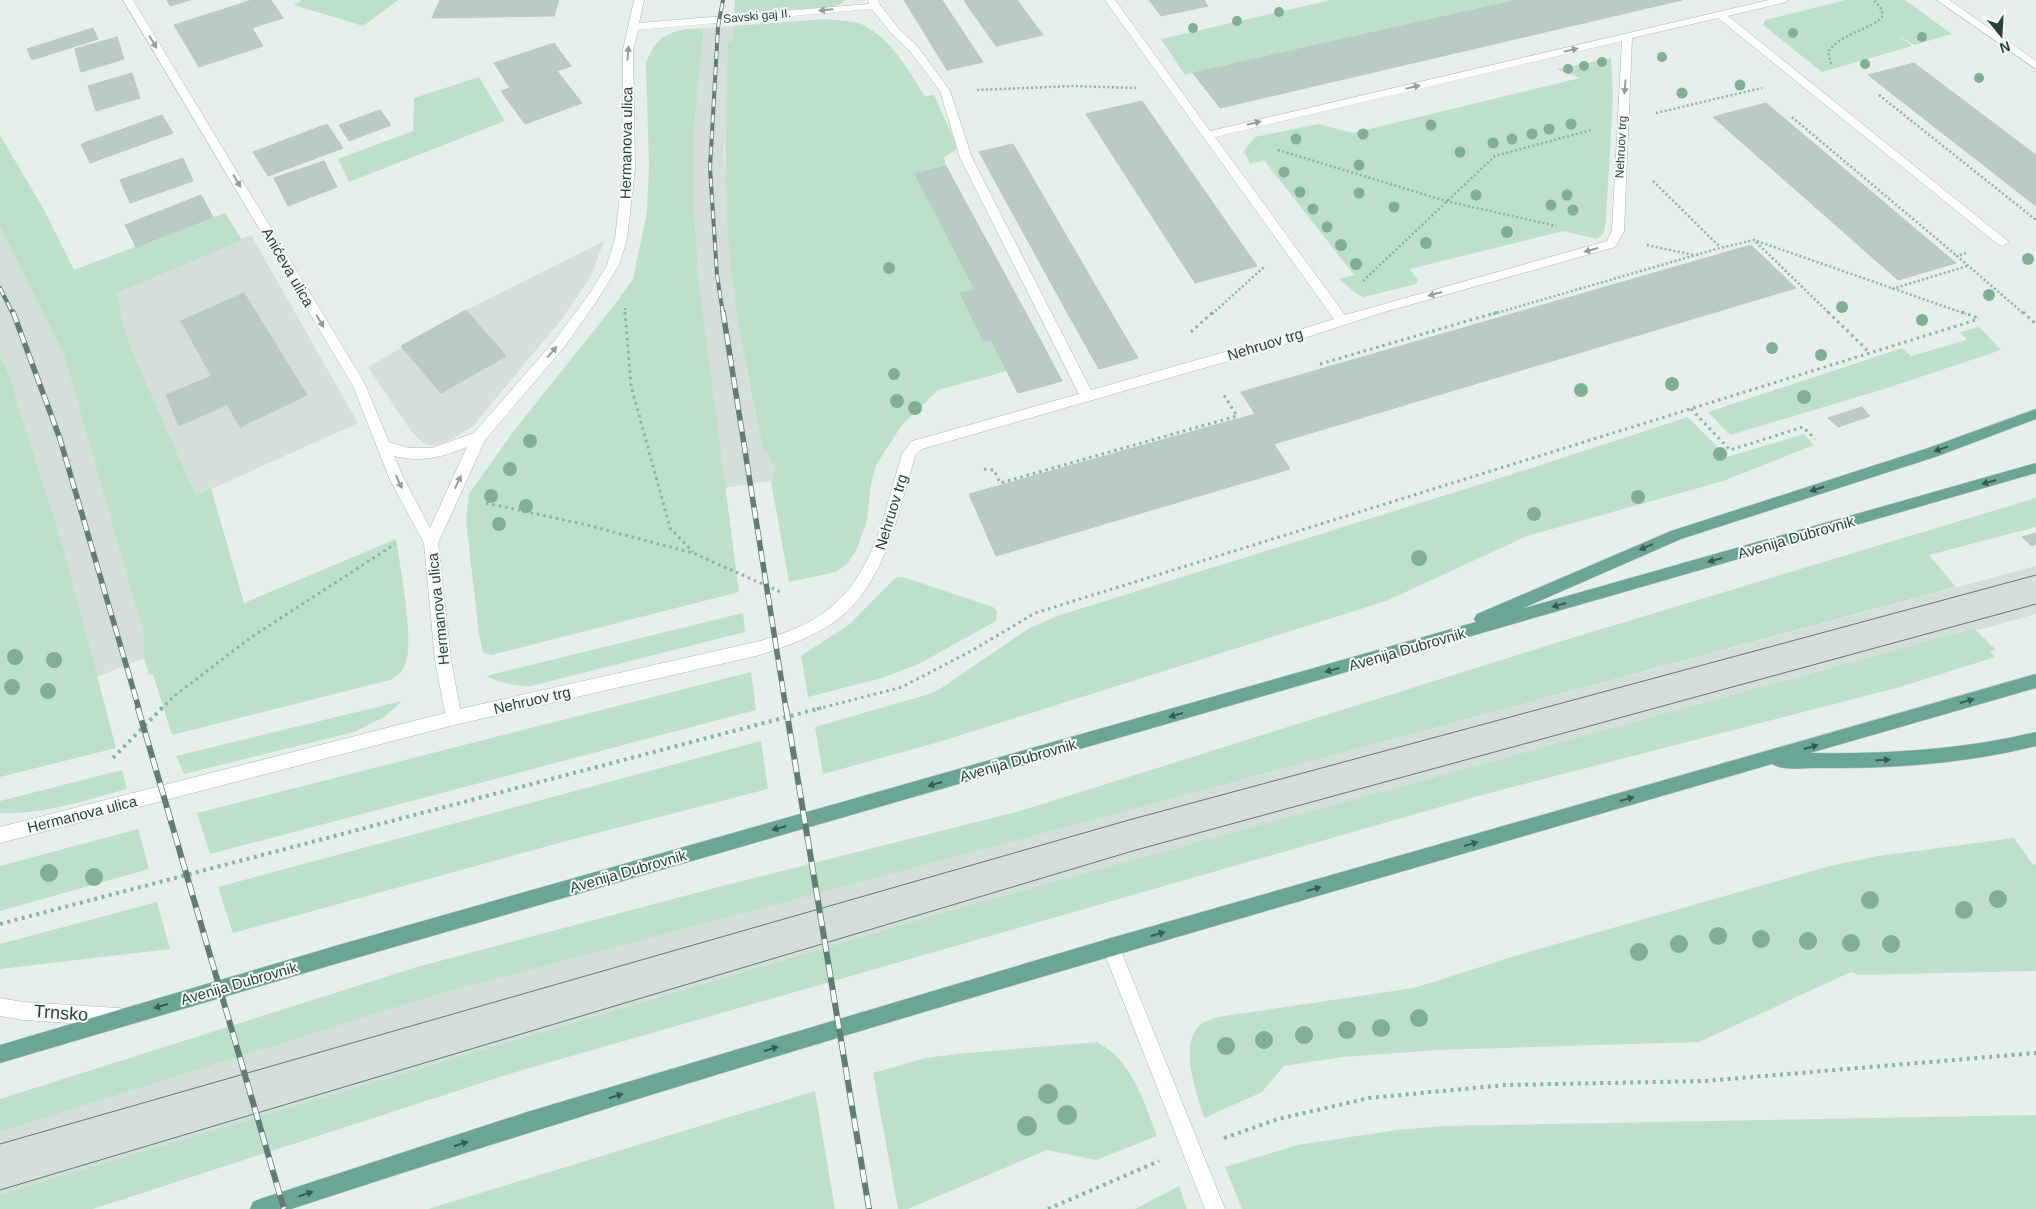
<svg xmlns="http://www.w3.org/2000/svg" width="2036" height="1209" viewBox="0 0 2036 1209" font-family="Helvetica,sans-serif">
<rect width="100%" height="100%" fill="#e6efeb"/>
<!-- built -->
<path fill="#d4dfda" d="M 733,26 L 732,42 L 728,42 L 724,154 L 734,292 L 747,375 L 763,449 L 770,458 L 775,470 L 771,481 L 724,488 L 699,284 L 693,191 L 694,130 L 704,28 Z
M 0,227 L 64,355 L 144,636 L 144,658 L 97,677 L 65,553 L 9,375 L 0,356 Z
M 251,235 L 358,423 L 196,496 L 135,357 L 125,330 L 117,293 Z
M 604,241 L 591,276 L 562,319 L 472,427 L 456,437 L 442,444 L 433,446 L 423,443 L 411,431 L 368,367 L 466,310 Z
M 2036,566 L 2036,614 L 1978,630 L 1974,628 L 1398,787 L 544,1033 L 0,1194 L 0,1132 L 436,995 L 1075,825 Z"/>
<!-- green -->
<path fill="#bfe0c8" d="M 302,0 L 398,0 L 363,26 L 294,5 Z
M 735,0 L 845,0 L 839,5 L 831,7 L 734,13 Z
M 1331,0 L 1517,0 L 1185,75 L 1161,39 Z
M 1846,0 L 1905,0 L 1952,34 L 1914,45 L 1898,35 L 1912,46 L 1822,72 L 1763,25 L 1765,20 Z
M 827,19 C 837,21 848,20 858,23 C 886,32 911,72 924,96 L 934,95 L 957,146 L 956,149 L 944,158 L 946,166 L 915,174 L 975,290 L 961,294 L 984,342 L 991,340 L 1007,371 L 938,390 L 902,425 L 876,465 L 871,484 L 867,520 L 856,551 L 847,564 L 836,572 L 789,582 L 771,481 L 775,470 L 770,458 L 763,449 C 752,397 741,345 734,292 C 723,209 724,126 728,42 L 732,41 L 733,26 Z
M 704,28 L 694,130 L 693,191 L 699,284 L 739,592 L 491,655 L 483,653 L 479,634 L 466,520 L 469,494 L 513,432 L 616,303 L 633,279 L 647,212 L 649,165 L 646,63 C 658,32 673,30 704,28 Z
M 1611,58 L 1613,98 L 1606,219 L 1604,232 L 1597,239 L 1563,231 L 1410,269 L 1418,280 L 1416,284 L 1364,297 L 1357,294 L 1339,279 L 1354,275 L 1264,160 L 1250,164 L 1244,151 L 1255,137 L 1318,124 L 1353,133 L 1580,78 L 1557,69 Z
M 479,77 L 505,121 L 349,182 L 338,159 L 413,131 L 414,98 Z
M 0,135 L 44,210 L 74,270 L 225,213 L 242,240 L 117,293 L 125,330 L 135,357 L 196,496 L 211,488 L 244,603 L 396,539 C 400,567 415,641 405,665 C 403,672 396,677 390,680 L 172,735 L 153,674 L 149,675 L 144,658 L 144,636 L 64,355 L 0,227 Z
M 1979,327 L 2001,350 L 1884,389 L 1730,435 L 1708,412 L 1902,348 L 1911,356 L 1967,340 L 1960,332 Z
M 0,356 L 9,375 L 65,553 L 116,748 L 0,777 Z
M 1688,417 L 1727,457 L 1804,434 L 1814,445 L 1723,481 L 1527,536 L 1386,601 L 939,742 L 823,774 L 815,727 L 926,695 L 940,689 L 1028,629 L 1057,616 L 1507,476 Z
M 2036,498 L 2036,527 L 1929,555 L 1956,587 L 1075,825 L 436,995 L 0,1132 L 0,1099 L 417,967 L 726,885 L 1020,811 L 1575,637 Z
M 903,577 L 993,607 L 997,611 L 996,621 L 919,664 L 882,678 L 808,697 L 801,656 L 850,624 L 895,578 Z
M 743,613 L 745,632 L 531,686 C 514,686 501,683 486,676 Z
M 1974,628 L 1996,650 L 1990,651 L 1995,657 L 1900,687 L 1478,796 L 509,1074 L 93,1209 L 0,1209 L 0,1194 L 942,913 Z
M 751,672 L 756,710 L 210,854 L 197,813 Z
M 402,701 L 384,717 L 354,732 L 184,774 L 176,756 Z
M 761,741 L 768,789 L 566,841 L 233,933 L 218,887 Z
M 122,770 L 127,789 C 86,800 43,815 0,813 L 0,801 Z
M 138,829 L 149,869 L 0,911 L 0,866 Z
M 2014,838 L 2033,865 L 2036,864 L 2036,971 L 1858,975 L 1851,972 L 1699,1042 L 1438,1050 L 1342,1057 L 1284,1066 L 1262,1092 L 1204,1118 C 1197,1093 1178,1046 1200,1025 C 1204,1021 1213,1019 1218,1017 L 1414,988 L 1518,955 L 1830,866 L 1878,856 Z
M 157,902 L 170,949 L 0,969 L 0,944 Z
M 1097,1042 C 1132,1060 1144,1102 1157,1136 L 1096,1160 L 1047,1150 L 908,1209 L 898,1209 L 873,1073 L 925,1058 L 966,1053 Z
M 815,1091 L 835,1209 L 428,1209 Z
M 2036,1115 L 2036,1209 L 1242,1209 L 1225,1167 L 1297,1145 L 1397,1130 L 1444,1126 Z
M 1179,1186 L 1187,1209 L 1135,1209 Z"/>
<!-- building -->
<path fill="#bbcac4" stroke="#b8c9c2" d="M 167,0 L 190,0 L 170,6 Z
M 252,0 L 271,0 L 283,18 L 252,28 L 263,46 L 199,67 L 174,25 Z
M 440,0 L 559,0 L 554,16 L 432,18 Z
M 904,0 L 942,0 L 983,62 L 947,70 Z
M 964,0 L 990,0 L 967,5 Z
M 990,0 L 1017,0 L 1043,35 L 996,46 L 967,5 Z
M 1149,0 L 1204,0 L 1208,6 L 1161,16 Z
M 1517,0 L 1682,0 L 1220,108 L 1193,73 Z
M 93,28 L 98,39 L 32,60 L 27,49 Z
M 117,37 L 124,59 L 81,72 L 75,49 Z
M 554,43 L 571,66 L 510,88 L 494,63 Z
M 1914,63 L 2036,155 L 2036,206 L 1868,75 Z
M 557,71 L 582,103 L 525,124 L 501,91 Z
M 132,73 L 140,98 L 96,111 L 88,86 Z
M 1142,101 L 1257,266 L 1195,283 L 1086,114 Z
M 1766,103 L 1956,263 L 1898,280 L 1713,117 Z
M 380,110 L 391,125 L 349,141 L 339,125 Z
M 162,115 L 173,133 L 90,163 L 81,144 Z
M 327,124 L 343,148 L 268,176 L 253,152 Z
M 1013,144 L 1106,304 L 1068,314 L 979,152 Z
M 183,158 L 193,181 L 130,203 L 120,180 Z
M 324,161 L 337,187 L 288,206 L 274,178 Z
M 946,166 L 1034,328 L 984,342 L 960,293 L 975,290 L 915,174 Z
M 201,195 L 213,217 L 136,247 L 125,225 Z
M 1751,245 L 1796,288 L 1274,444 L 1241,392 Z
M 244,293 L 307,395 L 240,427 L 181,321 Z
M 1106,304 L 1138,358 L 1099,369 L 1068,314 Z
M 466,310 L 506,356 L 441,393 L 401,346 Z
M 1034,328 L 1062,381 L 1018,393 L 991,340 Z
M 212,376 L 228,404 L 179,426 L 166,395 Z
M 1862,407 L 1870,416 L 1838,427 L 1828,418 Z
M 1255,414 L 1290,469 L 996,556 L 969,494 Z
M 2036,533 L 2036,544 L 2032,546 L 2022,537 Z"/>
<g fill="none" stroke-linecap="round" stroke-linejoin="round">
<!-- minor casing -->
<g stroke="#a8b8b2" stroke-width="1">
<path id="minor" d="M 123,0 L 133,0 L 364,382 L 389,442 L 409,448 L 432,448 L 474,433 L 555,340 L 590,293 L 607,265 L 615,239 L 623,168 L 623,50 L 634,0 L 644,0 L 639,23 L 869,4 L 868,0 L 878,0 L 880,5 L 899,29 L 918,47 L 950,91 L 972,158 L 1091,390 L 1274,338 L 1334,319 L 1105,0 L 1115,0 L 1210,131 L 1769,0 L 1787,0 L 1786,2 L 1728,16 L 2009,242 L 2003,246 L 1999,245 L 1718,18 L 1632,38 L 1624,231 L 1615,247 L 1381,313 L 1277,347 L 922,449 L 915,456 C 898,512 885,587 834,622 C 811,638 786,646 760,655 L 454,725 L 0,843 L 0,827 L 445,713 L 435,660 L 424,543 L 390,480 L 353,386 ZM 872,9 L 891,33 L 910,51 L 940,91 L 960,158 L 1079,394 L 912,441 L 902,454 C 885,509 874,579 823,613 C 804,627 782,634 760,641 L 460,709 L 451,660 L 438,543 L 485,440 L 565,346 L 598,299 L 619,265 L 627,239 L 635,168 L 633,50 L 638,30 ZM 1622,41 L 1612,231 L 1607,241 L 1345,315 L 1215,137 ZM 467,447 L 430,528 L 404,479 L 394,456 C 420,463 443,457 467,447 Z
M 1937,0 L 1949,0 L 2036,61 L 2036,69 Z
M 1111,938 L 1117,941 L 1225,1209 L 1205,1209 L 1102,947 L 1105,941 Z
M 0,998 L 23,1002 L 119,1008 L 126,1010 L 128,1017 L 126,1024 L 119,1026 L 23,1020 L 0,1016 Z"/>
</g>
<!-- major casing -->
<g stroke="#c2cac8" stroke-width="1">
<path id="major" d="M 2036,409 L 2036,419 L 1938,456 L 1681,539 L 1521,609 L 2036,463 L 2036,473 L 342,962 L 0,1063 L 0,1045 L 342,944 L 1476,622 L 1474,619 L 1477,614 L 1671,531 L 1928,448 Z
M 2036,674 L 2036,688 L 1810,753 C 1887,754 1961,750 2036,732 L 2036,746 C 1963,764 1891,769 1817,768 C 1803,768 1783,771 1772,764 C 1277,908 781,1049 291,1209 L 250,1209 L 253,1202 L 260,1199 L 527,1112 L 1111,938 Z"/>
</g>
<!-- path-far2 -->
<path stroke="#86b3a5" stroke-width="2.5" stroke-dasharray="2 2.5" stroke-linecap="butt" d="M 1831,64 L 1828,52 C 1841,33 1866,32 1882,17 L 1882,10 L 1874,0
M 977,90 L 1073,86 L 1136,88
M 1879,95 L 2036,220
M 1656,113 L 1762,88
M 1792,117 L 1957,256
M 1278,150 L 1446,201 L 1556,226
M 1653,181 L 1720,247
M 1756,242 L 1830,314
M 1647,245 L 1694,255
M 1966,253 L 1957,256 L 2024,314
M 1363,281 L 1495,156 L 1591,130
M 1892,289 L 1967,266
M 625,308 L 625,314
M 1212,314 L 1264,267
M 1493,314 L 1720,248 L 1754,240 L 1966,314"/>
<!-- path-far1 -->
<path stroke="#86b3a5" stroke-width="3" stroke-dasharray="2.5 4" stroke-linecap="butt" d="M 625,312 L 631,386 L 670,528 L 693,552
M 1828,312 L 1870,353
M 1962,312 L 1978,318
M 2023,312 L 2036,324
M 1191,332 L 1213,312
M 1320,364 L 1498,312
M 1691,409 L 1730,450 L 1803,427 L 1815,439
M 984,469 L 994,470 L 1000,483 L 1237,416 L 1222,392
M 486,503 L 583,524 L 693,553 L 783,593
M 161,709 L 173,697 L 250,638 L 395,544
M 817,709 L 902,687 L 973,650 L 1035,613 L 1979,319"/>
<!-- path -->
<path stroke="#86b3a5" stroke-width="4" stroke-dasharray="3 4.5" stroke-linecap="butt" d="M 113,758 L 162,708
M 0,924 L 821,708
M 1224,1138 L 1278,1119 L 1369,1098 L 1505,1085 L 1705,1081 L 2036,1053
M 1048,1209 L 1159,1161"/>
<!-- minor -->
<use href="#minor" fill="#fff" fill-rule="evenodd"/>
<!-- major -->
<use href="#major" fill="#6aa596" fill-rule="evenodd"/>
<!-- tram -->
<path stroke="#5f7d75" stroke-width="1" d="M 0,1144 L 1129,820 L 2036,575
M 0,1190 L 1136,850 L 2036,604"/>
<!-- rail-far2 casing -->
<g stroke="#5f7d75" stroke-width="4">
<path id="rail-far2" d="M 0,288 L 13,314
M 723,314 L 717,275 L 710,168 L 718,27 L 723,0"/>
</g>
<!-- rail-far1 casing -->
<g stroke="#5f7d75" stroke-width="5.5">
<path id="rail-far1" d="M 13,312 L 60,439 L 139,709
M 723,312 L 786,709"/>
</g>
<!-- rail casing -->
<g stroke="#5f7d75" stroke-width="6">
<path id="rail" d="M 138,708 L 284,1209
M 786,708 L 869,1209"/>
</g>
<!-- rail-far2 -->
<use href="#rail-far2" stroke="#f7fbf9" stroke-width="2.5" stroke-dasharray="8" stroke-linecap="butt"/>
<!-- rail-far1 -->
<use href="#rail-far1" stroke="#f7fbf9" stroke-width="4" stroke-dasharray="11" stroke-linecap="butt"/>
<!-- rail -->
<use href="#rail" stroke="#f7fbf9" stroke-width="4.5" stroke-dasharray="13" stroke-linecap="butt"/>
</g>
<!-- trees -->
<g fill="#80af93">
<circle cx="1279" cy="12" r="5"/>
<circle cx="1237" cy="21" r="5"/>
<circle cx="1193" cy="28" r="5"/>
<circle cx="1793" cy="33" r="5"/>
<circle cx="1922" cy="37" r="5"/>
<circle cx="1662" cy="57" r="5"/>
<circle cx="1602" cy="62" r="5"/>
<circle cx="1865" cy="64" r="5"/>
<circle cx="1584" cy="66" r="5"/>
<circle cx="1568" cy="69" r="5"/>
<circle cx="1979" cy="78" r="5"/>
<circle cx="1740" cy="85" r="5.5"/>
<circle cx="1682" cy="93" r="5.5"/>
<circle cx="1571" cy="124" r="5.5"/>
<circle cx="1431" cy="125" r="5.5"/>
<circle cx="1549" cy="129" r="5.5"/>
<circle cx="1363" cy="134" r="5.5"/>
<circle cx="1532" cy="134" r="5.5"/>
<circle cx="1296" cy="139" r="5.5"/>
<circle cx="1512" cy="139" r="5.5"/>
<circle cx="1493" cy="143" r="5.5"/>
<circle cx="1460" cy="152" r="5.5"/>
<circle cx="1359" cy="165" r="5.5"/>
<circle cx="1284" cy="172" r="5.5"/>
<circle cx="1300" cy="192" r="5.5"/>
<circle cx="1359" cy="193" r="5.5"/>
<circle cx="1476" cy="195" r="5.5"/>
<circle cx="1567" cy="195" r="5.5"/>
<circle cx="1551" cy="205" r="5.5"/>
<circle cx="1394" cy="207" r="5.5"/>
<circle cx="1313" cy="209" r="5.5"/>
<circle cx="1573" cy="210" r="5.5"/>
<circle cx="1327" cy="227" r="5.5"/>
<circle cx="1507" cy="232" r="6"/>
<circle cx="1426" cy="243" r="6"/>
<circle cx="1341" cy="245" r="6"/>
<circle cx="2028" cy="259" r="6"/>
<circle cx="1356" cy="264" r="6"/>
<circle cx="889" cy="268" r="6"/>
<circle cx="1989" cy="295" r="6"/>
<circle cx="1842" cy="307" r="6"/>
<circle cx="1922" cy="320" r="6"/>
<circle cx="1772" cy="348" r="6"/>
<circle cx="1821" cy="355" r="6"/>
<circle cx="894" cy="374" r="6"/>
<circle cx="1672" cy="384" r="7"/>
<circle cx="1581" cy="390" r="7"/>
<circle cx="1804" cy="397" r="7"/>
<circle cx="897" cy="401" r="7"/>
<circle cx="915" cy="408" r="7"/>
<circle cx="530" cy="441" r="7"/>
<circle cx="1720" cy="454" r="7"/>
<circle cx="510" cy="469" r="7"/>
<circle cx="491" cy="496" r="7"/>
<circle cx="1638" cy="497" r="7"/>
<circle cx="526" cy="506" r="7"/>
<circle cx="1534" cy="514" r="7"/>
<circle cx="499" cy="524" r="7"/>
<circle cx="1419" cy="558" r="8"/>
<circle cx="15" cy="657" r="8"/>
<circle cx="54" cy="660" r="8"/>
<circle cx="12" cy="687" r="8"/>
<circle cx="48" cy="691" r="8"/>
<circle cx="49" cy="873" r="9"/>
<circle cx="94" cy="877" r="9"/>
<circle cx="1998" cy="899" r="9"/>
<circle cx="1870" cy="900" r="9"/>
<circle cx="1964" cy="910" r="9"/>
<circle cx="1718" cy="936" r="9"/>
<circle cx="1761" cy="939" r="9"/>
<circle cx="1808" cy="941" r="9"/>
<circle cx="1851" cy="943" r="9"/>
<circle cx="1679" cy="944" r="9"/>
<circle cx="1891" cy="944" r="9"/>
<circle cx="1639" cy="952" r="9"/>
<circle cx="1419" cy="1018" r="9"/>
<circle cx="1381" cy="1028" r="9"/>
<circle cx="1347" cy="1030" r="9"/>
<circle cx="1304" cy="1035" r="9"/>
<circle cx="1264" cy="1040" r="9"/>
<circle cx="1226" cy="1046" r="9"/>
<circle cx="1048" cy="1094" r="10"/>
<circle cx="1067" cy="1115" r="10"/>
<circle cx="1027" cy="1126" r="10"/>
</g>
<!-- one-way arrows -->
<defs><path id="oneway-solid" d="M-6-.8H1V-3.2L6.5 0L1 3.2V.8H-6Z" transform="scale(1.25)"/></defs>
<g fill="#92a09c">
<use href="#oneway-solid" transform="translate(826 10) rotate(175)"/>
<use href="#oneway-solid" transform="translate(153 42) rotate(59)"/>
<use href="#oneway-solid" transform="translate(1571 50) rotate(-13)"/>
<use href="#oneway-solid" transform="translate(628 53) rotate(-86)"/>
<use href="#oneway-solid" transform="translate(1413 87) rotate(-13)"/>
<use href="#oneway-solid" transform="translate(1625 87) rotate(95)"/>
<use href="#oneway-solid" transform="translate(1254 123) rotate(-13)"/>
<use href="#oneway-solid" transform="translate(237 181) rotate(59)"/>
<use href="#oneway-solid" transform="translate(1591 250) rotate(165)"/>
<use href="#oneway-solid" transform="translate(1435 294) rotate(165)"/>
<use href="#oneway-solid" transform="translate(320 321) rotate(59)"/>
<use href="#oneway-solid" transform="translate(552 352) rotate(-49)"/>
<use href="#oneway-solid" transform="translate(399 482) rotate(65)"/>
<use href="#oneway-solid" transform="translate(458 482) rotate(-65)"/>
</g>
<g fill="#365b51">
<use href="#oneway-solid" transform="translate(1941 449) rotate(161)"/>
<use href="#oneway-solid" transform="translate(1989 482) rotate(164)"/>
<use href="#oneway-solid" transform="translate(1817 489) rotate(163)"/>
<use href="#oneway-solid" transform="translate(1646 547) rotate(157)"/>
<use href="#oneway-solid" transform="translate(1715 560) rotate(164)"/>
<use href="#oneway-solid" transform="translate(1559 605) rotate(164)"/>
<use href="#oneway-solid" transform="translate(1332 670) rotate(164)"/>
<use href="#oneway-solid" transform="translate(1967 701) rotate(-16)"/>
<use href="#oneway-solid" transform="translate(1176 715) rotate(164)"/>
<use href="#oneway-solid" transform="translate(1811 747) rotate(-16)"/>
<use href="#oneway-solid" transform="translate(1883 760) rotate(-2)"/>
<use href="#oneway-solid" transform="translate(935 784) rotate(164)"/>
<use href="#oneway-solid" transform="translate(1627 799) rotate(-16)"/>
<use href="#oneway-solid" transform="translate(779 828) rotate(164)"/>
<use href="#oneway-solid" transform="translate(1471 844) rotate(-16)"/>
<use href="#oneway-solid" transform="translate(1314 889) rotate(-16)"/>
<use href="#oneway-solid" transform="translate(1158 934) rotate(-16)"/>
<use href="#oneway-solid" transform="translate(161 1006) rotate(164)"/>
<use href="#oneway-solid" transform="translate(771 1049) rotate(-17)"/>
<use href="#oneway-solid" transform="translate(616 1096) rotate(-17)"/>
<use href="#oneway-solid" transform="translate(461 1144) rotate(-18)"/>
<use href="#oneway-solid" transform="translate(306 1194) rotate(-18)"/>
</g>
<g text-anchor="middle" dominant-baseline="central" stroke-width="4" stroke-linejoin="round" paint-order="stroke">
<!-- far-street labels -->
<g font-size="12" fill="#24423a" stroke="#f7fbf9">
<text transform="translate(757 16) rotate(-5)">Savski gaj II.</text>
<text transform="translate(1621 147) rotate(-87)">Nehruov trg</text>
</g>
<!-- street labels -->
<g font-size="15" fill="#24423a" stroke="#f7fbf9">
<text transform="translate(626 143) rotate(-89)">Hermanova ulica</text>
<text transform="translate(288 267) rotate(60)">Anićeva ulica</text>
<text transform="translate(1265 344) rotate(-17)">Nehruov trg</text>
<text transform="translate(891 512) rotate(-73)">Nehruov trg</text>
<text transform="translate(1796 537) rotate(-16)">Avenija Dubrovnik</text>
<text transform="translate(438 609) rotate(-96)">Hermanova ulica</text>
<text transform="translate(1407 649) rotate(-16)">Avenija Dubrovnik</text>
<text transform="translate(532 700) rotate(-13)">Nehruov trg</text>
<text transform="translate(1018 760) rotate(-16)">Avenija Dubrovnik</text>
<text transform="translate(82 814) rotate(-14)">Hermanova ulica</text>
<text transform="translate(628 871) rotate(-16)">Avenija Dubrovnik</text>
<text transform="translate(239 983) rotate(-16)">Avenija Dubrovnik</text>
</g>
<!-- near-street labels -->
<g font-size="18" fill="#24423a" stroke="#f7fbf9">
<text transform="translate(61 1013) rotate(4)">Trnsko</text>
</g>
</g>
<!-- north arrow -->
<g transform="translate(2001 35) rotate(162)" stroke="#f7fbf9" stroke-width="4" paint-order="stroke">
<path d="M0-4L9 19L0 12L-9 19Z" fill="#24423a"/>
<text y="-8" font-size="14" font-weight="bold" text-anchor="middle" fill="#24423a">N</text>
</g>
</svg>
